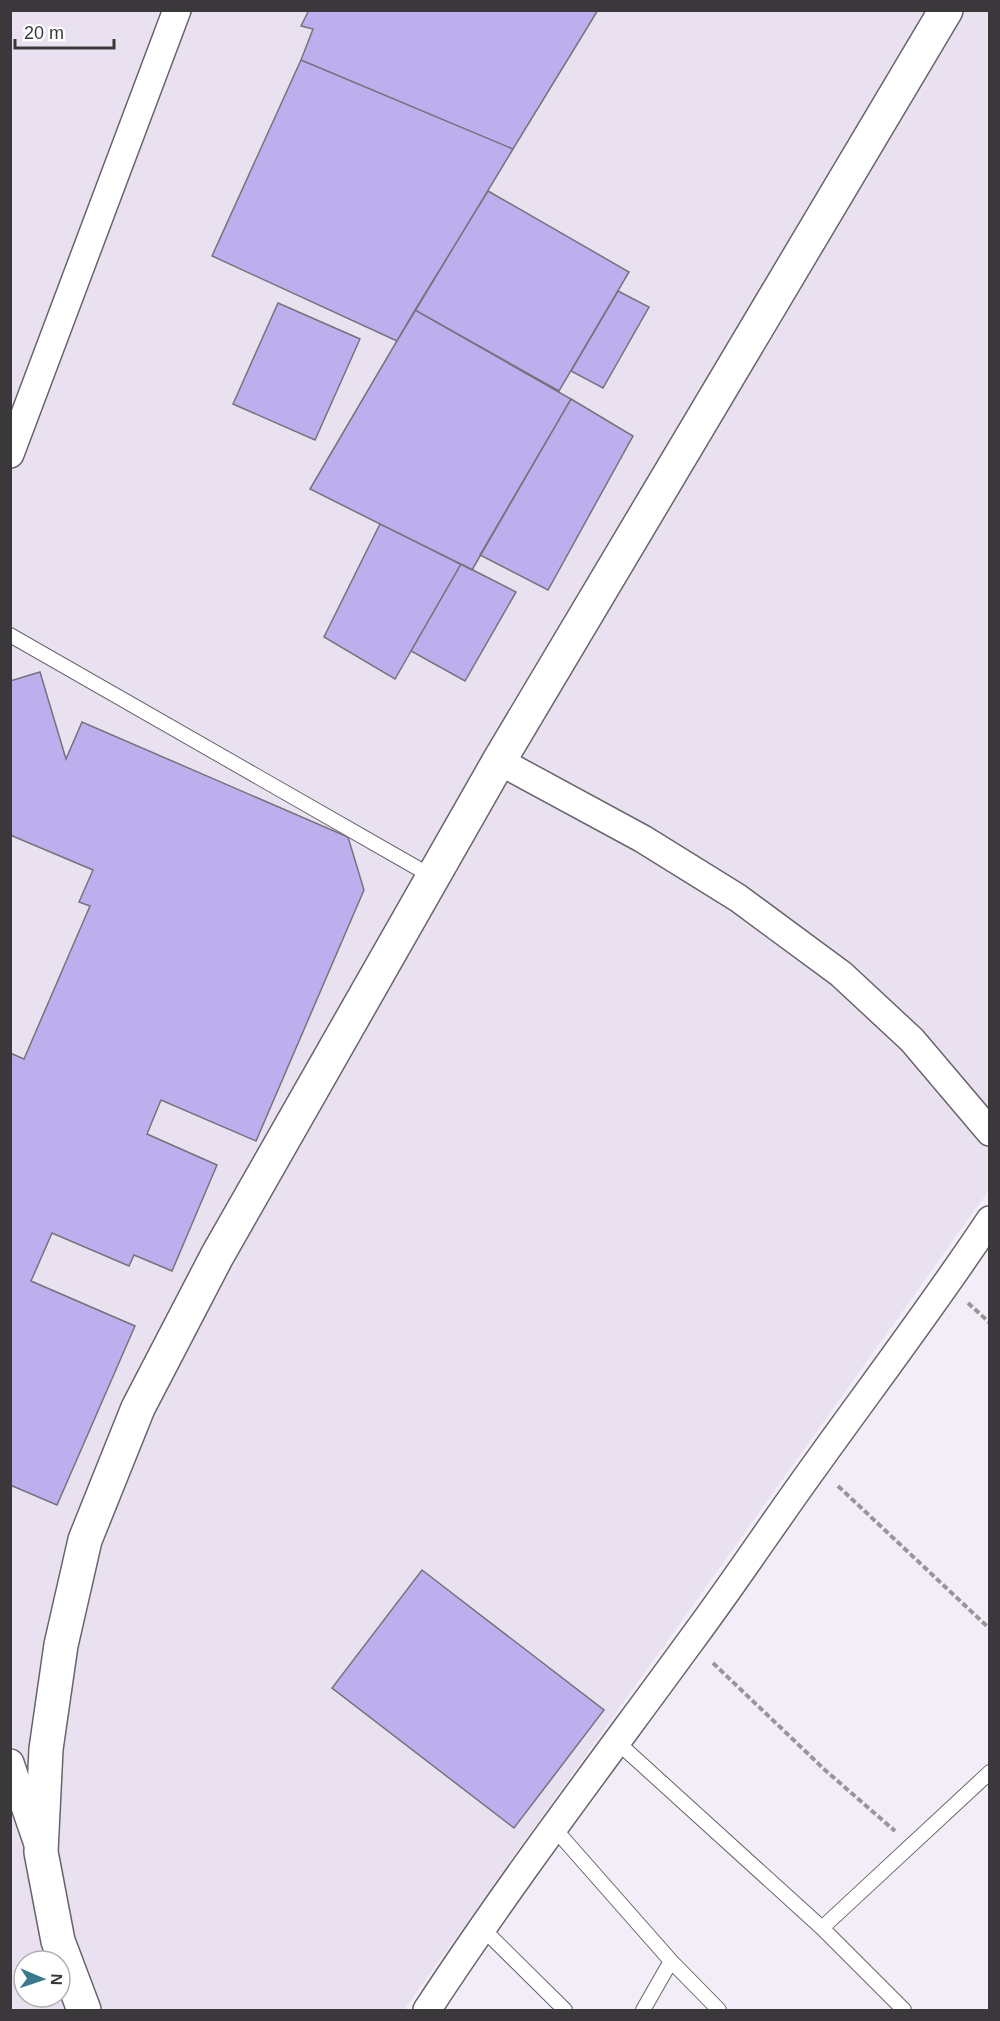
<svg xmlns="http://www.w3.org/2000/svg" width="1000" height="2021" viewBox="0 0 1000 2021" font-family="Arial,sans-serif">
<rect width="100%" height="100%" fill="#f2edf6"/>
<!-- built -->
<path fill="#eae1f0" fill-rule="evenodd" d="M 11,11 L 989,11 L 989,1190 L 404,2010 L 11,2010 ZM 24,1961 L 60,1961 L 60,1997 L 24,1997 Z"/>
<!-- building -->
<path fill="#bdafee" stroke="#74737b" stroke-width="1.5" d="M 309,10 L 598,10 L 513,149 L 301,60 L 313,29 L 301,26 Z
M 301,60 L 513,149 L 397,341 L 212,256 Z
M 488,191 L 629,272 L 559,391 L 415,310 Z
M 618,291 L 649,307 L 603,388 L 571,371 Z
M 278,303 L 360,339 L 315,440 L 233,404 Z
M 415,310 L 571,399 L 472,570 L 310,489 Z
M 571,399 L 633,436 L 548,590 L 480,555 Z
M 380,524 L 461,564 L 395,679 L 324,637 Z
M 461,564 L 516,592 L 465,681 L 411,651 Z
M 40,672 L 66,759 L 82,722 L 348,837 L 364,890 L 256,1141 L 161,1100 L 147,1134 L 217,1165 L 172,1271 L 134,1255 L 129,1266 L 52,1233 L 31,1281 L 135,1326 L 57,1505 L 10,1485 L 10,1053 L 24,1059 L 90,906 L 79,902 L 93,870 L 10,835 L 10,681 Z
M 422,1570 L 604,1710 L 514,1828 L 332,1688 Z"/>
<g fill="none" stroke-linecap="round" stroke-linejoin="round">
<!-- service casing -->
<g stroke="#68646b" stroke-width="16">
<path id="service" d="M 10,635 L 433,877
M 616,1741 L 822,1928 L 904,2010
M 553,1827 L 671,1961 L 719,2010
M 481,1927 L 565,2010
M 822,1928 L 990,1772
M 643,2010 L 671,1961"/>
</g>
<!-- minor casing -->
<g stroke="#68646b" stroke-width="30">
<path id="minor" d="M 10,454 L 177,10
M 499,761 L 643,839 L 738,898 L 841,974 L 912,1040 L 990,1132
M 10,1763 L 38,1844
M 427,2010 C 510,1883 601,1764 690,1642 C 734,1583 774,1522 817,1463 C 875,1382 935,1303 990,1220"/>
</g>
<!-- tertiary casing -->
<g stroke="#68646b" stroke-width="36">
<path id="tertiary" d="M 84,2010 L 58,1941 L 41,1852 L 46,1749 L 61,1645 L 85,1540 L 138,1408 L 217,1256 L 499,761 L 946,10"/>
</g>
<!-- path -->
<path stroke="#99959b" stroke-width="4" stroke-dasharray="6 3" stroke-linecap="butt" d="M 968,1303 L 990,1323
M 838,1486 L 990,1629
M 713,1663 L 825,1770 L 895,1831"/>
<!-- service -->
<use href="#service" stroke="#fff" stroke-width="14"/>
<!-- minor -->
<use href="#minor" stroke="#fff" stroke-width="27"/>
<!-- tertiary -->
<use href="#tertiary" stroke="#fff" stroke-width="33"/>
</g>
<!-- border -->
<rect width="1000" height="2021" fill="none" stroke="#3a383b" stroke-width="24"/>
<!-- north arrow -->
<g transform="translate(42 1979) rotate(92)"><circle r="28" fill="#ffffff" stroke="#b0afb1" stroke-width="1.5"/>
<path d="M0-4.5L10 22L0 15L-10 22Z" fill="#3a798e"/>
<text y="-9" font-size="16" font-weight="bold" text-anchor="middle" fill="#3a383b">N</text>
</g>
<!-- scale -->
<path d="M15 39v9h99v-9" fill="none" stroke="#3a383b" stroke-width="3"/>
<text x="24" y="39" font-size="18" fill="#3a383b" stroke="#ffffff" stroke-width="4.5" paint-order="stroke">20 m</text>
</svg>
